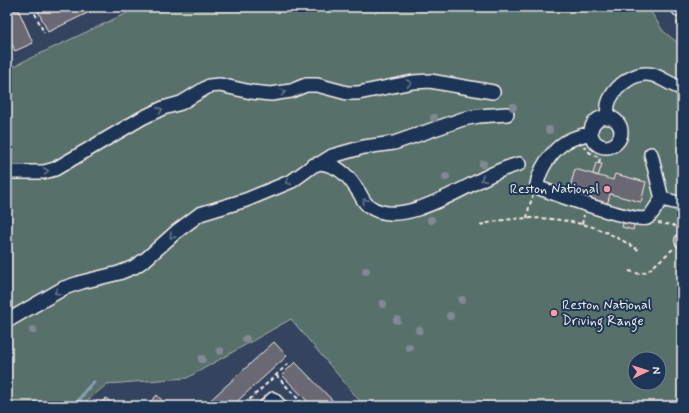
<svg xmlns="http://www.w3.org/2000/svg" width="689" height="413" viewBox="0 0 689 413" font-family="Mynerve,sans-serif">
<rect width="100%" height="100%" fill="#34445f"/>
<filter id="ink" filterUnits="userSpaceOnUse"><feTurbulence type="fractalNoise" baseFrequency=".025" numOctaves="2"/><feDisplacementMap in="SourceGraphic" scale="8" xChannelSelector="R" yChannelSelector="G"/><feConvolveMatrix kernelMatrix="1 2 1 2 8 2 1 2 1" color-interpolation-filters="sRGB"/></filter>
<g filter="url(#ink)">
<!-- green -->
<path fill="#586f6b" stroke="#a6b0aa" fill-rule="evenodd" d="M 140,7 L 648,7 L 663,31 L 682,46 L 682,406 L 364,406 L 291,319 L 187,378 L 107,384 L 81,406 L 7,406 L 7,71 L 22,62 ZM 635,359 L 659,359 L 659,383 L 635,383 Z"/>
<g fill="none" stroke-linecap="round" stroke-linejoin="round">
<!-- stream -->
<path stroke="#88a0ae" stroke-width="3.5" d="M 75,406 L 86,390 L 94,382"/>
</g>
<!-- building -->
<path fill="#6a6873" stroke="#f4f1e8" d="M 7,7 L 13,7 L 15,11 L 18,9 L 33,43 L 15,51 L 7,34 Z
M 48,7 L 100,7 L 48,32 L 38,11 Z
M 596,163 L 602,164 L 598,176 L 593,174 Z
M 575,169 L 613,180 L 615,174 L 646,182 L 641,202 L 610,194 L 607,205 L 568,195 Z
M 624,219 L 635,221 L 633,230 L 622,227 Z
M 274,342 L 287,356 L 232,406 L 204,406 Z
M 295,362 L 338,406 L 312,406 L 282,375 Z
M 157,395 L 167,406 L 146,406 Z
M 106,398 L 115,406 L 98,406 Z"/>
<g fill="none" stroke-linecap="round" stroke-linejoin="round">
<!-- minor casing -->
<g stroke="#f4f1e8" stroke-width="16">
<path id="minor" d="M591 132a15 15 0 1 1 30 0a15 15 0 1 1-30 0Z
M 608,118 C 607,111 607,105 610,99 C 617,85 636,70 653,75 C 663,78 672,86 682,88
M 591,133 C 568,139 560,142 546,162 C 541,170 538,176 537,185 L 539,188 C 555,194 635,223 647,218 C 652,216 657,204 662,199 L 651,154
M 321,163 C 341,166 350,178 360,194 C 362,198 365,204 369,206 C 401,231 467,184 499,171 C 505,168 512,166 519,164
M 7,172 L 44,172 L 55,169 L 142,118 L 163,108 L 181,103 L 209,86 L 220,85 L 251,92 L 271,94 L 291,91 L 306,85 L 317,85 L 347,93 L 358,93 L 413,82 L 430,81 L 493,92
M 662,199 L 682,204
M 682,240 L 682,241
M 7,321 L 64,288 L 82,282 L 119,273 L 134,267 L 146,259 L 176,232 L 200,214 L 246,200 L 292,181 L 314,165 L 321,163 L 332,156 L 364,147 L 394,143 L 463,119 L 479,116 L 507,114
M 266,406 L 273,399 L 280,406"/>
</g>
<!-- major casing -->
<g stroke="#f4f1e8" stroke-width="19">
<path id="major" d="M 679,7 L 682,10"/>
</g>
<!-- path -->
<path stroke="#f4f1e8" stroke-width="2" stroke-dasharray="4 3" stroke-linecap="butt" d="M 32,7 L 44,33
M 677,22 L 682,27
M 584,146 C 586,152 595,155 600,158 L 599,163
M 527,218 L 529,207 L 533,196
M 658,223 L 673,225 L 678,229
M 582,224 L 584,215
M 480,225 C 512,216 549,216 581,224 C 602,228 622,240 640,251
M 629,271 L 640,274 L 648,271 L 673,249
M 276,375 L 300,401 L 297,404 L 299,406
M 247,406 L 248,401 L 290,362"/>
<!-- minor -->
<use href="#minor" stroke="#1d3557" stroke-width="13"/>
<!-- major -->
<use href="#major" stroke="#1d3557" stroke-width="16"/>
</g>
<!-- trees -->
<g fill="#7f8a92">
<circle cx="513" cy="107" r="4"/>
<circle cx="434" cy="118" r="4"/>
<circle cx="549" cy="130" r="4"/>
<circle cx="483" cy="164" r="4"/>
<circle cx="446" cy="177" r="4"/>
<circle cx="431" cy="220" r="4"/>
<circle cx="366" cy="271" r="4"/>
<circle cx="462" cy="300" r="4"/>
<circle cx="383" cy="304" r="4"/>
<circle cx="450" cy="316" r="4"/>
<circle cx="397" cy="320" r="4"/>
<circle cx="33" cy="330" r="4"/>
<circle cx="419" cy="330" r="4"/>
<circle cx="246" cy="339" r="4"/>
<circle cx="409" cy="347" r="4"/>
<circle cx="220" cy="351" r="4"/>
<circle cx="202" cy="359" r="4"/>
</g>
<!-- one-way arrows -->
<defs><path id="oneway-chevron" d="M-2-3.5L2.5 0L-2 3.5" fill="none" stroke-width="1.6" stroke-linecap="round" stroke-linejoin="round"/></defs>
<g stroke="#68778a">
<use href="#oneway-chevron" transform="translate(409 83) rotate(-10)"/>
<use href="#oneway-chevron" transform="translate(283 92) rotate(-10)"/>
<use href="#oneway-chevron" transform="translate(160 110) rotate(-24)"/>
<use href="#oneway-chevron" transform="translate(46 171) rotate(-10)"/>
<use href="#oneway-chevron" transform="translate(483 179) rotate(154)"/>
<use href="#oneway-chevron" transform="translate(288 182) rotate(155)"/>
<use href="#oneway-chevron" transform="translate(365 201) rotate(-126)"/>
<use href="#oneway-chevron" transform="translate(172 236) rotate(136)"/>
<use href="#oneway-chevron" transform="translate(57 292) rotate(152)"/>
</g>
</g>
<!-- markers -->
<g fill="#ff9aa2" stroke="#1d3557" stroke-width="1.5">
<circle cx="607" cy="189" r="4"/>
<circle cx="554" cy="313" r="4"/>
</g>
<g text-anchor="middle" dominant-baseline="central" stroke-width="4" stroke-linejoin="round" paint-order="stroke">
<!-- poi labels -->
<g font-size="14" fill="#f4f1e8" stroke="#1d3557" text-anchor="end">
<text x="599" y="189">Reston National</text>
<text x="562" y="305" text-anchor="start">Reston National<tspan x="562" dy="16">Driving Range</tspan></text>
</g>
</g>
<!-- margin -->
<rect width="689" height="413" fill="none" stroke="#1d3557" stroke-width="24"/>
<rect x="12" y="12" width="665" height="389" fill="none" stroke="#f4f1e8" stroke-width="1.5" filter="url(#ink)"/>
<!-- north arrow -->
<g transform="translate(647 371) rotate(86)"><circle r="19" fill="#1d3557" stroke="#738091"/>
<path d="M0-3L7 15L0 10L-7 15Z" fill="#ff9aa2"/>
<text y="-6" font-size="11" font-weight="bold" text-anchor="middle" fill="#f4f1e8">N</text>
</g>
</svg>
